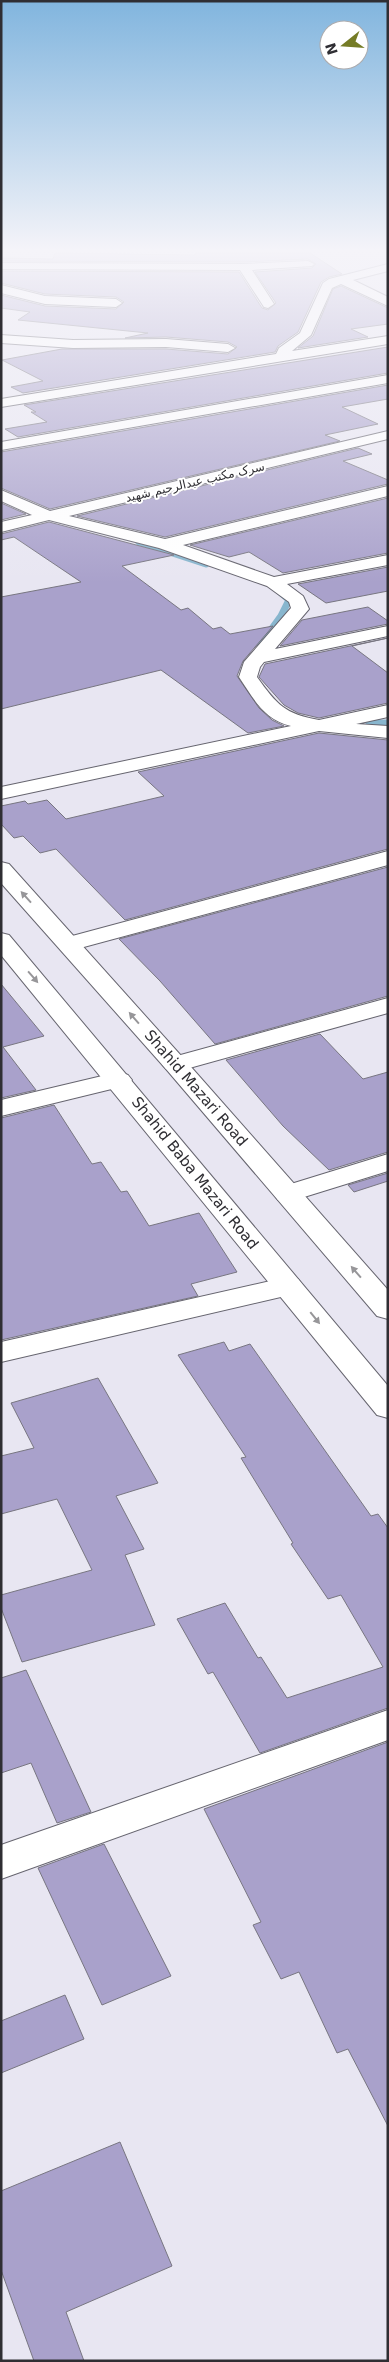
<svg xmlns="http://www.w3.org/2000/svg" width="389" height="2362" viewBox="0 0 389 2362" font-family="'DejaVu Sans','Noto Sans Arabic',sans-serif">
<rect width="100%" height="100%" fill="#e8e6f2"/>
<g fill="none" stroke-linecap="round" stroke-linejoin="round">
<!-- stream-far1 -->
<path stroke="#88b6ce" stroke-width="7" d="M 139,542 L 206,564
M 260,645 L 281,616 L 289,600 L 280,592"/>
<!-- stream -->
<path stroke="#88b6ce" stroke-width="9" d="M 370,724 L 388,724"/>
</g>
<!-- building -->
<path fill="#a9a1cb" stroke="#787681" d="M 55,253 L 195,255 L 195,253 L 310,253 L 342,274 L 329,277 L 321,282 L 298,332 L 278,346 L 275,352 L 23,393 L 11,387 L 43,381 L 2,360 L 62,349 L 166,349 L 228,354 L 237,347 L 228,342 L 166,337 L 125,338 L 148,333 L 18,320 L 30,312 L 1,308 L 1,295 L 45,306 L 116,309 L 124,302 L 116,297 L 45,294 L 1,283 L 1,271 L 239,272 L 262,308 L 268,310 L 276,303 L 255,272 L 312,268 L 316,264 L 308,259 L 244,262 L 1,261 L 1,258 L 53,259 Z
M 341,286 L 388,308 L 388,324 L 351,329 L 368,337 L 298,348 L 313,336 L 333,289 Z
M 388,347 L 388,373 L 18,437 L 5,429 L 47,422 L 31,412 L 36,412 L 24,405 Z
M 388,385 L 388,399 L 342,407 L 378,424 L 325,435 L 340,441 L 50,509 L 1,488 L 1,452 Z
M 358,448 L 372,454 L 343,461 L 388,480 L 388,484 L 165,537 L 77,516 Z
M 388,498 L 388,553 L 283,573 L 249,552 L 229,557 L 190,545 Z
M 1,503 L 26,514 L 1,520 Z
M 49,522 L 174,555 L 122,566 L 181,610 L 188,608 L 213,629 L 221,627 L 230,634 L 273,626 L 243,661 L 237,676 L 259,708 L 272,720 L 284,726 L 248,733 L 161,670 L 1,709 L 1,597 L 81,582 L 14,537 L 1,540 L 1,534 Z
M 388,567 L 388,591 L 326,603 L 298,584 Z
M 368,607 L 388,621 L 388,624 L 280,646 L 302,620 Z
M 388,638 L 352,646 L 388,673 L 388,703 L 319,718 L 298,713 L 284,705 L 259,677 L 265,664 Z
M 319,733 L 388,740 L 388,849 L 125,920 L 56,849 L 40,853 L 23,836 L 14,838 L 1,824 L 1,806 L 25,801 L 28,804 L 47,800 L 66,819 L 164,796 L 138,772 Z
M 388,867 L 388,996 L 215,1044 L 160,981 L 119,939 Z
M 1,984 L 44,1036 L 3,1047 L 36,1090 L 1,1098 Z
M 320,1034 L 363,1079 L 388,1072 L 388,1152 L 329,1170 L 283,1126 L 226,1060 Z
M 54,1105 L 92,1164 L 101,1162 L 121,1192 L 127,1191 L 149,1226 L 199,1213 L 237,1272 L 191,1284 L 198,1296 L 1,1340 L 1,1118 Z
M 388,1173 L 388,1181 L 354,1192 L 348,1185 Z
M 224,1342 L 229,1351 L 250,1344 L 371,1516 L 378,1514 L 388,1528 L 388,1708 L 260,1753 L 213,1672 L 208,1674 L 177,1619 L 225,1603 L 258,1658 L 261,1657 L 287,1698 L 383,1667 L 341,1595 L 328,1599 L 291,1544 L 293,1543 L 241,1458 L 246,1457 L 178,1355 Z
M 98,1378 L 158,1483 L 116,1496 L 144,1549 L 125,1555 L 155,1625 L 22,1662 L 1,1608 L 1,1595 L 92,1570 L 57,1499 L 1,1514 L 1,1456 L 34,1448 L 11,1403 Z
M 26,1670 L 91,1812 L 57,1823 L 31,1763 L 1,1773 L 1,1678 Z
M 388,1742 L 388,2126 L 348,2049 L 337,2053 L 299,1972 L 281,1979 L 253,1925 L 261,1922 L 204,1809 Z
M 104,1844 L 171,1976 L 102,2005 L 38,1868 Z
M 65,1995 L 84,2039 L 1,2073 L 1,2021 Z
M 120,2142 L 172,2266 L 66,2312 L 84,2361 L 34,2361 L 1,2270 L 1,2191 Z"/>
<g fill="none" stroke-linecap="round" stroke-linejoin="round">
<!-- minor casing -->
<g stroke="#66656f" stroke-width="2">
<path id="minor" d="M 308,261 L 314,264 L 312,266 L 252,270 L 274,304 L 268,308 L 264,307 L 240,270 L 1,269 L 1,263 L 244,264 Z
M 388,264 L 388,271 L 353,280 L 388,297 L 388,306 L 341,284 L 332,288 L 311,335 L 292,351 L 388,336 L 388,344 L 1,407 L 1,399 L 276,354 L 279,348 L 300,333 L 323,283 L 329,279 Z
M 1,285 L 45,296 L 116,299 L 122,303 L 116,307 L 45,304 L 1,293 Z
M 1,335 L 73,340 L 166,339 L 228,344 L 235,348 L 228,352 L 166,347 L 73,348 L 1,343 Z
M 388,375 L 388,383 L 1,450 L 1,442 Z
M 388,431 L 388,439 L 69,516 L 165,539 L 388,486 L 388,496 L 183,545 L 274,577 L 388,555 L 388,565 L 287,584 L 303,596 L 309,609 L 275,649 L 388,626 L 388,636 L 264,662 L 260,667 L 257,677 C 277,705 285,714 319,720 L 388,705 L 388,717 L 356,724 L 388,726 L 388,738 L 319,731 L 1,799 L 1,787 L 291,726 C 263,719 254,699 239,677 L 244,662 L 291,608 L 289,602 L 267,586 L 159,548 L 49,520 L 1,532 L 1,522 L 32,515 L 1,501 L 1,490 L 50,511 Z
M 388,851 L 388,865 L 69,951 L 61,949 L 57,944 L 61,939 Z
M 388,998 L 388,1013 L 175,1072 L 166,1069 L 162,1064 L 166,1059 Z
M 119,1072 L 128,1075 L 132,1080 L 128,1085 L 1,1116 L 1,1100 Z
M 388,1154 L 388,1171 L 288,1202 L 278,1200 L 274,1194 L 278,1188 Z
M 288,1277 L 298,1279 L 303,1286 L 298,1293 L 1,1362 L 1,1342 Z
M 388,1710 L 388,1740 L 1,1879 L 1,1845 Z"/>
</g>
<!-- secondary casing -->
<g stroke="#66656f" stroke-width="2">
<path id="secondary" d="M 1,862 L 9,864 L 184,1059 L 388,1290 L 388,1319 L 377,1316 L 166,1069 L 1,883 Z
M 1,933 L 9,935 L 388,1386 L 388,1418 L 377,1415 L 1,955 Z"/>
</g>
<!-- minor -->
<use href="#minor" fill="#fff" fill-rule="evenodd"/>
<!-- secondary -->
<use href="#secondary" fill="#fff" fill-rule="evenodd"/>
</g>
<!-- one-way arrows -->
<defs><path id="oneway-solid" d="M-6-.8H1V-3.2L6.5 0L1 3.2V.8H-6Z" transform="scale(1.25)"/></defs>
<g fill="#979699">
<use href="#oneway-solid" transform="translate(26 897) rotate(-132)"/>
<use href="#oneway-solid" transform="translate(33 977) rotate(49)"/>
<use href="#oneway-solid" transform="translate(134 1018) rotate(-131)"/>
<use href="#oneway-solid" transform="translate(356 1272) rotate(-131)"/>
<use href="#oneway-solid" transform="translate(315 1318) rotate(51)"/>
</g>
<!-- sky -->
<linearGradient id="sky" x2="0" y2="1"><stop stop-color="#81b5de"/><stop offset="0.43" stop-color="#f5f4f9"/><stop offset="1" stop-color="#f5f4f9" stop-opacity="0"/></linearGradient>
<rect width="389" height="583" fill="url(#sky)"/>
<g text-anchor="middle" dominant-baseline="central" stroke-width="4" stroke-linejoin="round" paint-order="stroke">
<!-- far-street labels -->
<g font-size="12" fill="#2f2e33" stroke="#fff">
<text transform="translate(195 482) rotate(-13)">سرک مکتب عبدالرحیم شهید</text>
</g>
<!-- street labels -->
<g font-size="15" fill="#2f2e33" stroke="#fff">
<text transform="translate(196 1088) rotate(49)">Shahid Mazari Road</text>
<text transform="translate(195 1173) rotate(51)">Shahid Baba Mazari Road</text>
</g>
</g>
<!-- border -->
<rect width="389" height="2362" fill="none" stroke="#2f2e33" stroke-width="5"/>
<!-- north arrow -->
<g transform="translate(344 45) rotate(253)"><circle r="24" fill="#ffffff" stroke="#acabad"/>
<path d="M0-4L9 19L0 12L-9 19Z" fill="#757c26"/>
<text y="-8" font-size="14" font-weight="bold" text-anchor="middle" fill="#2f2e33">N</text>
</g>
</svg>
